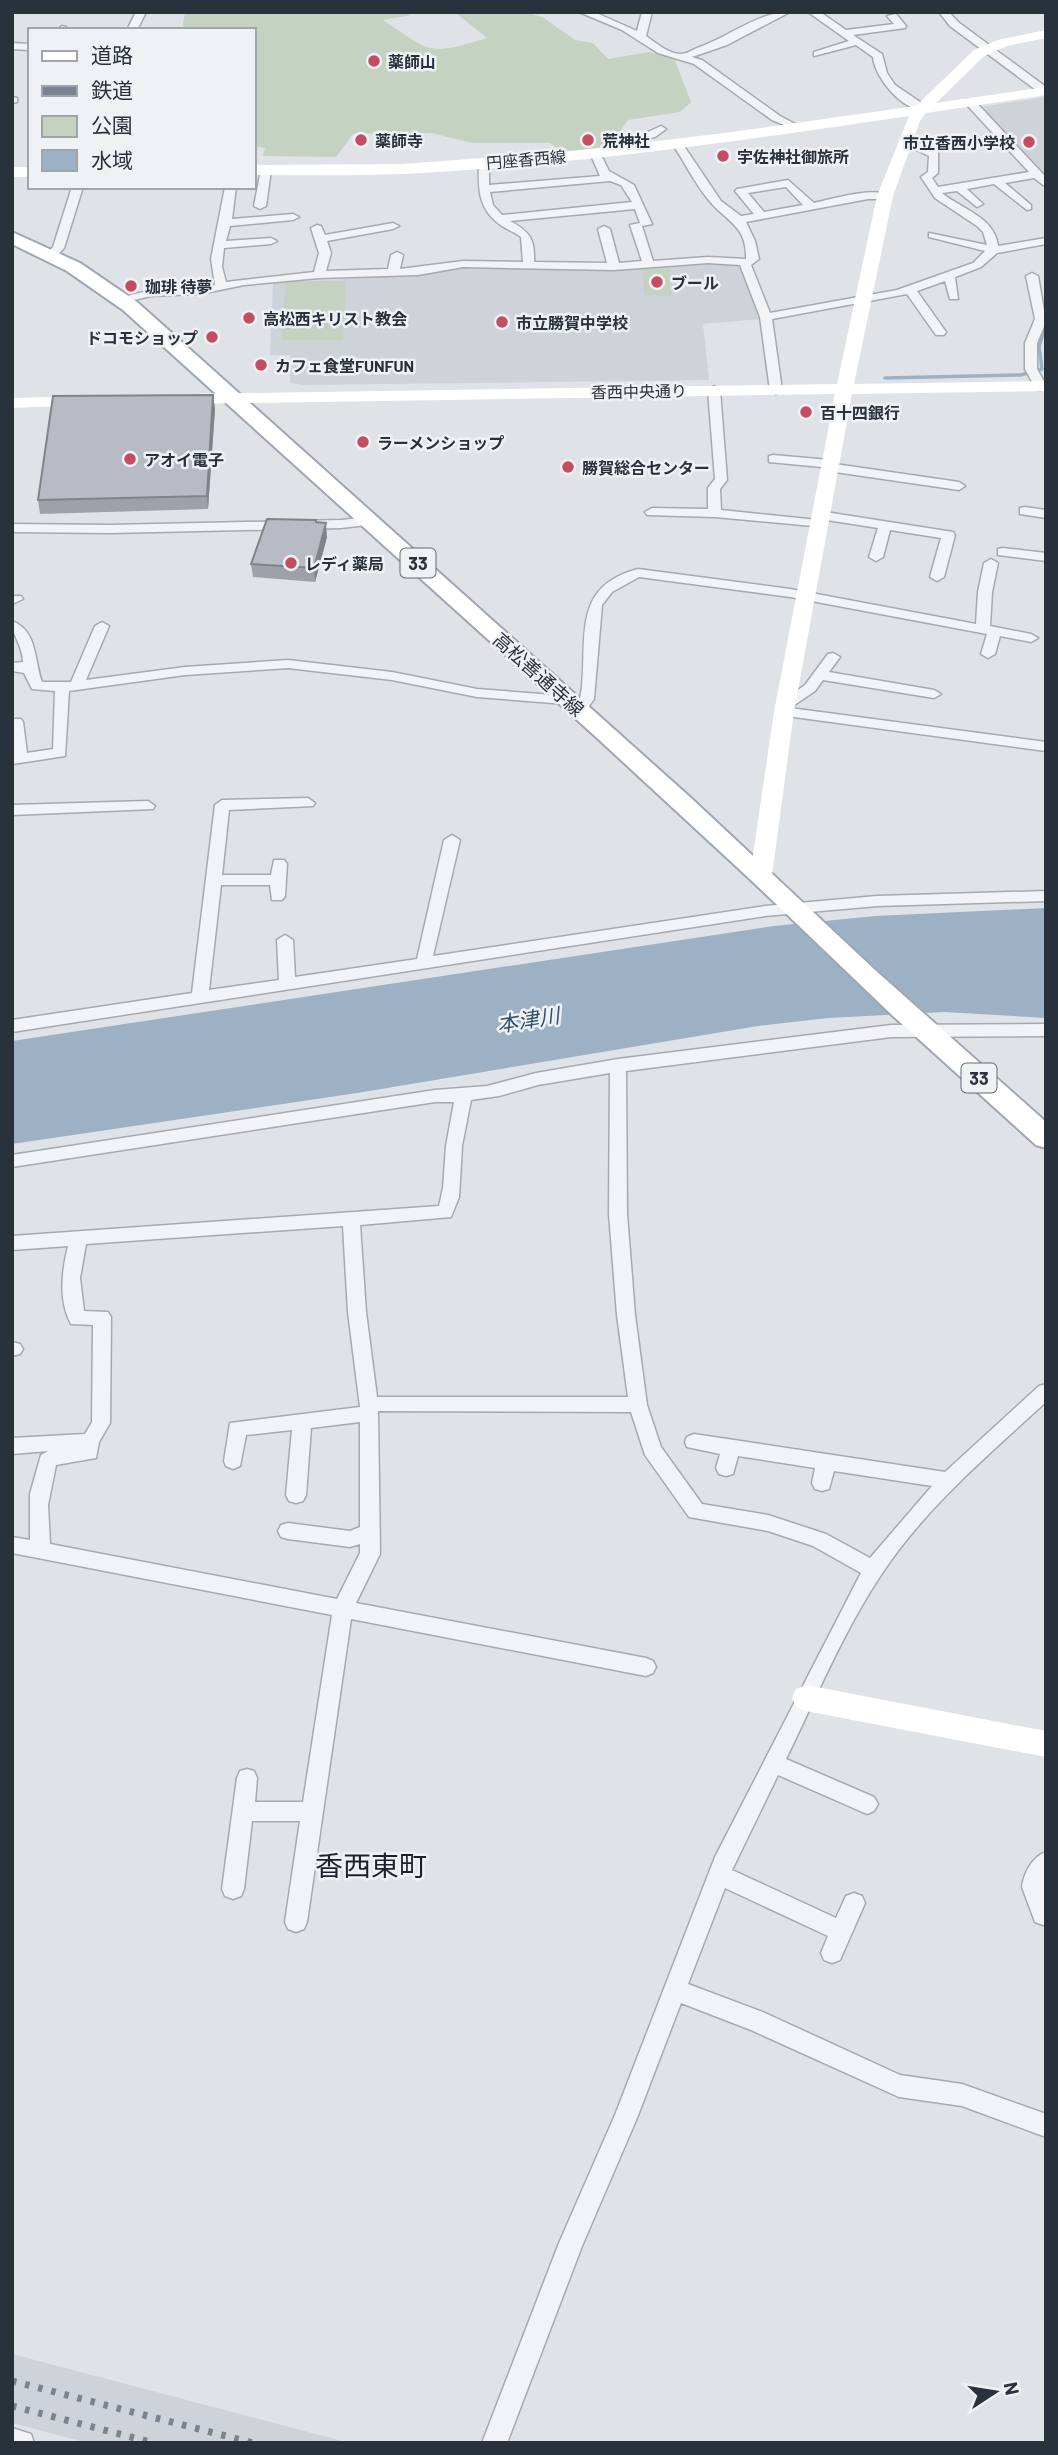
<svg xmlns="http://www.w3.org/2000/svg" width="1058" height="2455" viewBox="0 0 1058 2455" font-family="Barlow,'Noto Sans JP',sans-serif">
<rect width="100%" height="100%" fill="#dfe3e7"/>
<!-- built -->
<path fill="#ced2d9" d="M 1046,97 L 1046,177 L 980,107 Z
M 703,262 L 739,263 L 761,319 L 703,324 L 709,380 L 305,385 L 290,383 L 290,355 L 270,355 L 273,283 L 421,275 L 458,267 L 641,269 Z
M 12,2354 L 350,2443 L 88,2443 L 12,2423 Z"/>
<!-- green -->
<path fill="#c5d1c1" d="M 185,12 L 398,12 L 412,15 L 383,20 C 432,53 428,56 487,38 L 456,13 L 527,12 L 544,18 L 575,40 L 593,43 L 608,59 L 649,52 L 674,58 L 691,102 L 680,112 L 628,120 L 614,140 L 618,148 L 562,151 L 550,143 L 472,143 L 431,133 L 353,134 L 336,157 L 263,156 L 265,148 L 254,146 L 254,30 L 182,30 Z
M 643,269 L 670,269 L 671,296 L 644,295 Z
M 286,281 L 346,281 L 343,340 L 281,340 Z"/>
<!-- water -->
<path fill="#9db1c5" d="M 1046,908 L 1046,1018 L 944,1012 L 828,1018 L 758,1026 L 357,1093 L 12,1144 L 12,1041 L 774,926 L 875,916 Z"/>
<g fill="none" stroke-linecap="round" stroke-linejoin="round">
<!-- stream -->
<path stroke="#9db1c5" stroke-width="3.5" d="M 885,378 L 1021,375 L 1042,369 L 1039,347 L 1046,322"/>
<!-- street casing -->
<g stroke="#a5aab1" stroke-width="3">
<path id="street" d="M 136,12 L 146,12 L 137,30 L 127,30 Z
M 579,12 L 594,12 L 637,31 L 642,12 L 652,12 L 646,36 C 656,43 669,54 681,54 C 686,54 693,50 697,48 C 728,38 757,12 790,12 L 727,45 L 692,57 L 702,60 L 780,116 L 801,127 L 796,130 L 772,120 L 694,64 L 658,53 L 622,30 Z
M 808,12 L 820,12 L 846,30 L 894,24 L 887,16 L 896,14 L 906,26 L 905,28 L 853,35 L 882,54 L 887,73 L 895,85 L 926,106 L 926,110 C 903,112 875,78 873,57 L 856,45 L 814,56 L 814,52 L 849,41 Z
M 939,12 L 949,12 L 958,22 L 1046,87 L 1046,94 L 1040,93 L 950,26 Z
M 62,26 L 66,27 L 67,30 L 57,30 Z
M 12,43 L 30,44 L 30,50 L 12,49 Z
M 12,97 L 17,98 L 17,102 L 12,103 Z
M 966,100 L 974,100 L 1041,172 L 1046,177 L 1046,187 L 1034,178 L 1005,183 L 1031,205 L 1031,209 L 1027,210 L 994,184 L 967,189 L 983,204 L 977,207 L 957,191 L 942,193 C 961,209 995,217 998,246 L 1046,238 L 1046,244 L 997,253 L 981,267 L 955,277 L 958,299 L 950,299 L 945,281 L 917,291 L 946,332 L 944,335 L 936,335 L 907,294 L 772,319 L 782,390 L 776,394 L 770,390 L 760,317 L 740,265 L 708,263 L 614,270 L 463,267 L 418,275 L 319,278 L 244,285 L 200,294 L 151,296 L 121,303 L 115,299 L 151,290 L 215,285 L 211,259 L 225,187 L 236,187 L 232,219 L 293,214 L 299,217 L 293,220 L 230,226 L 226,241 L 271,238 L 277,241 L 271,244 L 224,248 L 222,267 L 226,282 L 314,272 L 319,253 L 311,228 L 317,225 L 321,226 L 325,235 L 393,223 L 399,226 L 393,229 L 327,241 L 331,253 L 326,271 L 388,269 L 391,255 L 397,252 L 403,255 L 400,269 L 463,261 L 523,262 L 521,237 C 515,232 508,230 502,226 C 478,210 478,189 479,163 L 484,160 L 489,163 L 489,185 L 600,176 L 590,153 L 595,150 L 600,153 L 609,171 L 634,185 L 652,224 L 642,226 L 653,261 L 708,257 L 746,259 C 747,228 730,223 713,205 C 697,188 686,164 673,145 L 678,142 L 682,143 L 721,201 L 741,216 L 754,214 L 735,191 L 737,189 L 788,180 L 814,203 C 832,199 876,186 891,196 L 885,199 L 868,199 L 746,222 L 755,241 L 759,259 L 751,265 L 770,313 L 897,290 L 973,263 L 985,251 L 929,237 L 929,233 L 987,245 L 983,232 L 977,226 L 935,198 L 921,177 L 928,172 L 929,156 L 902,143 L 902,139 L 910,139 L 938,152 L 938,173 L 932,178 L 938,187 L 1029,172 L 966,104 ZM 610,181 L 621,185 L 632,202 L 502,215 L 493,205 L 490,192 ZM 786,187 L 803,205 L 764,212 L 748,193 ZM 635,209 L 640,223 L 630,225 L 642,261 L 619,263 L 610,229 L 604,226 L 598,229 L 607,263 L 534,262 C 535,239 530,232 510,221 Z
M 661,126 L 666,129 L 655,137 L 629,142 L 632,152 L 624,152 L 618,140 L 648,132 Z
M 266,167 L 271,170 L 266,206 L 260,209 L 254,206 L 261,170 Z
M 72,187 L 83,187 L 64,248 L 56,257 L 48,257 L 46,255 L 53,247 Z
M 1032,273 L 1038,276 L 1046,322 L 1037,343 L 1037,369 L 1046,385 L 1040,390 L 1036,389 L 1025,369 L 1025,343 L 1035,319 L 1026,276 Z
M 714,386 L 720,390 L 727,480 L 720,489 L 721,510 L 818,520 L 825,524 L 823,527 L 715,517 L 647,515 L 645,512 L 652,508 L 708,509 L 708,488 L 715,479 L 708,390 Z
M 773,455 L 829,460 L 835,464 L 959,482 L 965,486 L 959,490 L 828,471 L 822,467 L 769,462 L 769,456 Z
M 1025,507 L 1046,510 L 1046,518 L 1020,514 L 1020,508 Z
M 819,511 L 953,532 L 955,535 L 944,577 L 937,581 L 930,577 L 941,538 L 890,530 L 883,557 L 876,561 L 869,557 L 878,528 L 814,518 L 814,512 Z
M 370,517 L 377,521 L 375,524 L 341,528 L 110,533 L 12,532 L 12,524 L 110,525 L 341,520 Z
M 1003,548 L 1046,553 L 1046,561 L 998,555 L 998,549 Z
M 991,559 L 998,563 L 992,592 L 990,626 L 1031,634 L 1038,638 L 1031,642 L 1000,636 L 995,654 L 988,658 L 981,654 L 987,634 L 790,597 L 639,577 L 612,592 L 602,605 L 594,699 L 584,713 L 574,713 L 572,710 L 580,699 L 582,687 C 587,634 573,586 638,569 L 790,589 L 976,624 L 978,592 L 984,563 Z
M 12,596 L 21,596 L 23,599 L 12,604 Z
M 12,621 C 38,631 34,661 42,682 L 71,682 L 95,626 L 102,622 L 109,626 L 86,680 L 185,667 L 288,660 L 392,672 L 477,689 L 566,696 L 573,700 L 566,704 L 477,697 L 392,680 L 288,668 L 185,675 L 69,691 L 65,756 L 13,764 L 12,719 L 21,719 L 23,722 L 27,753 L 53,749 L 55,691 L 32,689 L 24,673 L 12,671 L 12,663 L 23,662 C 23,646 12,636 12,621 Z
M 833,653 L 840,657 L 829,672 L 934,690 L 941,694 L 934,698 L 823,680 L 815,691 L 790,708 L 1046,742 L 1046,751 L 779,715 L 777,712 L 782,708 L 779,705 L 781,702 L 805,685 L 828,654 Z
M 308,798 L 315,803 L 313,806 L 229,810 L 222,875 L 271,875 L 274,860 L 284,860 L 287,864 L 285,896 L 282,900 L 272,900 L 270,885 L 221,885 L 209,990 L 279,980 L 277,940 L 285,935 L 293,940 L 295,977 L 417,959 L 444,840 L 452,835 L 460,840 L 433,956 L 765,906 L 877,896 L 1046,891 L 1046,901 L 877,906 L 765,916 L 12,1032 L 12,1020 L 192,993 L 215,805 L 222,800 Z
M 148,801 L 155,806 L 153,809 L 12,815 L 12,805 Z
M 1046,1024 L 1046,1036 L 891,1037 L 626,1071 L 627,1214 L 635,1315 L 647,1405 L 661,1447 L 702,1504 L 768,1515 L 826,1534 L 870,1558 L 932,1486 L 834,1471 L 829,1489 L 822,1491 L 815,1489 L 812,1483 L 815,1468 L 738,1456 L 733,1474 L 726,1476 L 719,1474 L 716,1468 L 720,1454 L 687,1447 L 685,1442 L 687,1437 L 694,1434 L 945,1472 L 1039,1386 L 1046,1384 L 1046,1402 C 987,1456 925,1508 881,1575 C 843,1632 816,1698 786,1759 L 874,1797 L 878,1804 L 874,1811 L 867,1814 L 778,1775 L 732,1870 L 836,1918 L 846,1896 L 854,1893 L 862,1896 L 865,1903 L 840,1960 L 832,1963 L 824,1960 L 821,1953 L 828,1936 L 725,1888 L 688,1984 L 765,2013 L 900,2075 L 962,2084 L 1046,2114 L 1046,2137 L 962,2106 L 899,2097 L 751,2030 L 681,2003 L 637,2118 L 582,2246 L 507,2443 L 482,2443 L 559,2243 L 615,2115 L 715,1857 L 861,1573 L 813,1546 L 768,1531 L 689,1517 L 645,1455 L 631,1412 L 378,1411 L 380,1554 L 356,1603 L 646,1658 L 653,1661 L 656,1667 L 653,1673 L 646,1676 L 351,1619 L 307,1922 L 304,1929 L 296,1932 L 288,1929 L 285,1922 L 300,1821 L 252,1821 L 244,1889 L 241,1896 L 233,1899 L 225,1896 L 222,1889 L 237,1778 L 240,1771 L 247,1769 L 254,1771 L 257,1778 L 255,1802 L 303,1802 L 332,1615 L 12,1553 L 12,1537 L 30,1540 L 30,1494 L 41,1455 L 48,1451 L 12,1454 L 12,1438 L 85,1434 L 92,1422 L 93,1325 L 71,1324 C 58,1300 62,1271 68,1246 L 12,1250 L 12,1236 L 439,1206 L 443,1188 L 446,1146 L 454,1102 L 435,1102 L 12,1167 L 12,1155 L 435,1090 L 487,1086 L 536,1073 L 618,1059 L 891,1025 ZM 610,1073 L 609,1214 L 617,1315 L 628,1397 L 377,1397 L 366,1312 L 360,1225 L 451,1217 L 459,1197 L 462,1146 L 471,1100 L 499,1096 L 538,1085 ZM 343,1226 L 348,1312 L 360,1407 L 230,1423 L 224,1461 L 226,1466 L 233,1469 L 240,1466 L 246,1435 L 292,1430 L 286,1495 L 289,1501 L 296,1503 L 303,1501 L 306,1495 L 311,1428 L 360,1422 L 360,1527 L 350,1531 L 288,1523 L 281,1525 L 278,1531 L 281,1537 L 288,1539 L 350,1547 L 360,1544 L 360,1553 L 337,1599 L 50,1544 L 48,1505 L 56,1465 L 96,1458 L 99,1442 L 110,1423 L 111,1317 L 108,1312 L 84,1311 L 80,1278 L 86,1244 Z
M 12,1342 L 20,1344 L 23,1349 L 20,1354 L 12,1356 Z
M 1046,1852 L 1046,1924 L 1043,1925 L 1035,1922 L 1022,1887 C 1024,1873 1032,1857 1046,1852 Z
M 12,2428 L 31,2434 L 34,2443 L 12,2443 Z"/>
</g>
<!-- primary casing -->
<g stroke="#9fa7b2" stroke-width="4">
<path id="primary" d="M 12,232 L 80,263 L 137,302 L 691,798 L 875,970 L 1046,1122 L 1046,1148 L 1036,1145 L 892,1015 L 752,881 L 596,737 L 123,310 L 67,271 L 12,244 Z"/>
</g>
<!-- street -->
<use href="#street" fill="#f2f3f6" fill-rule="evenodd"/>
<!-- secondary -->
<path fill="#fff" fill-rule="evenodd" d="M 1046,30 L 1046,38 L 1007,46 L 984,56 L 936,103 L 1046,87 L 1046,95 L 926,113 L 920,121 L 893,196 L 854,384 L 1046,381 L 1046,391 L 852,394 L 794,712 L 772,875 L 769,880 L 753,880 L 750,875 L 774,712 L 835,394 L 181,404 L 172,399 L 181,394 L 837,384 L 877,196 L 909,116 C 741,141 573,165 403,174 C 353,176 304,175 254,175 L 254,165 L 403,164 L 564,152 L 725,133 L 916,106 L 974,50 L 998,40 Z
M 12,167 L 30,167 L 30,177 L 12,177 Z
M 85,396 L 94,401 L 91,405 L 12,408 L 12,398 Z
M 806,1685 L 1046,1731 L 1046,1757 L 806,1711 L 796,1707 L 792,1698 L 796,1689 Z"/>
<!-- primary -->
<use href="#primary" fill="#fff" fill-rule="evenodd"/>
<!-- rail -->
<path stroke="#7a8390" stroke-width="7" stroke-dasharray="4.5 9" stroke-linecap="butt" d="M 12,2381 L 253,2443
M 12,2406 L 154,2443"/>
</g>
<!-- wall -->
<path fill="#9da2a9" d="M 213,395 L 215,409 L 208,509 L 40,514 L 38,500 Z
M 316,522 L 327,537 L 315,582 L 253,577 L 251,564 Z"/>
<!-- shaded-wall -->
<path fill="#808489" d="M 213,395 L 215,409 L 208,509 L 207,496 Z
M 326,523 L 327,537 L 315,582 L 314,568 Z"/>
<!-- building -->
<path fill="#b7bcc4" stroke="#808489" stroke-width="2" d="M 213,395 L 207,496 L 38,500 L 53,396 Z
M 267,519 L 316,520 L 316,522 L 326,523 L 314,568 L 251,564 Z"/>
<!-- markers -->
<g fill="#c44d62" stroke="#eff2f5" stroke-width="2.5">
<circle cx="374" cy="61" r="7"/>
<circle cx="361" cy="140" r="7"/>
<circle cx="588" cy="140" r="7"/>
<circle cx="1029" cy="142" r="7"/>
<circle cx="723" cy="156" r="7"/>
<circle cx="657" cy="282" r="7"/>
<circle cx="131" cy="286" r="7"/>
<circle cx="249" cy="318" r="7"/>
<circle cx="502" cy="322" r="7"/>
<circle cx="212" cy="337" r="7"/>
<circle cx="261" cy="365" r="7"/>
<circle cx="806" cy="412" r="7"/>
<circle cx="363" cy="442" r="7"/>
<circle cx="130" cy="459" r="7"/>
<circle cx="568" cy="467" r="7"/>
<circle cx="291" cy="563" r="7"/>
</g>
<g text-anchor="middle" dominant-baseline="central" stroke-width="5" stroke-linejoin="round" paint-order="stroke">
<!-- far-poi labels -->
<g font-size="16" font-weight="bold" fill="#29313d" stroke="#eff2f5" text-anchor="start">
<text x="388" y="61">薬師山</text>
<text x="375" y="140">薬師寺</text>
<text x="602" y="140">荒神社</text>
<text x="1015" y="142" text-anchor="end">市立香西小学校</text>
<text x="737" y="156">宇佐神社御旅所</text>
<text x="671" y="282">ブール</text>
<text x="145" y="286">珈琲 待夢</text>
<text x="263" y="318">高松西キリスト教会</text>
<text x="516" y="322">市立勝賀中学校</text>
<text x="198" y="337" text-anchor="end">ドコモショップ</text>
<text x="275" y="365">カフェ食堂FUNFUN</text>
<text x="820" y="412">百十四銀行</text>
<text x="377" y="442">ラーメンショップ</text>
<text x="144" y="459">アオイ電子</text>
<text x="582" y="467">勝賀総合センター</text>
<text x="305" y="563">レディ薬局</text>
</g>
<!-- far-street labels -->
<g font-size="16" fill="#29313d" stroke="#eff2f5">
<text transform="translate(526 159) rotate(-5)">円座香西線</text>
<text transform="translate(639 391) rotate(-1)">香西中央通り</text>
</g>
<!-- shield labels -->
<g fill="#eff2f5" stroke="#646b74" stroke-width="2">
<rect x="400.5" y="548.5" width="35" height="29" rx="5"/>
<rect x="961.5" y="1063.5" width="35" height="29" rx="5"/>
</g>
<g font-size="18" font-weight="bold" fill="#29313d">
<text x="418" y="563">33</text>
<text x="979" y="1078">33</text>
</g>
<!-- street labels -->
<g font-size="19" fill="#29313d" stroke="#eff2f5">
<text transform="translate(539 674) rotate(42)">高松善通寺線</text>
</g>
<!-- water labels -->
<g font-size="21" font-style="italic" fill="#36516e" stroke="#eff2f5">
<text transform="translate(528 1019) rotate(-9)">本津川</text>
</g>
<!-- near-quarter labels -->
<g font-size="28" fill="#1b222e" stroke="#eff2f5">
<text x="371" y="1865">香西東町</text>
</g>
</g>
<!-- border -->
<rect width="1058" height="2455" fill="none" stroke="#29313d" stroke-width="28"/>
<!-- legend -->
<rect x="28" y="28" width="228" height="161" fill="#eff2f5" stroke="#a0a5ab" stroke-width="2"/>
<rect x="42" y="51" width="35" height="10" fill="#ffffff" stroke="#a0a5ab" stroke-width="2"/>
<text x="91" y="63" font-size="21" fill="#29313d">道路</text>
<rect x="42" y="86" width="35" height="10" fill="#7a8390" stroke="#a0a5ab" stroke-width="2"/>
<text x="91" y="98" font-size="21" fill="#29313d">鉄道</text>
<rect x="42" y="116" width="35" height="21" fill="#c5d1c1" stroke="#a0a5ab" stroke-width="2"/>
<text x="91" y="133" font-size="21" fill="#29313d">公園</text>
<rect x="42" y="150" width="35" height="21" fill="#9db1c5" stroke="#a0a5ab" stroke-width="2"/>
<text x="91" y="168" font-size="21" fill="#29313d">水域</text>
<!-- north arrow -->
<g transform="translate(995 2392) rotate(78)" stroke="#eff2f5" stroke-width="5" paint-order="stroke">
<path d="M0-5L12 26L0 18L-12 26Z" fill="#29313d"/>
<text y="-10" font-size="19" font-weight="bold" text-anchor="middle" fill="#29313d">N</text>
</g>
</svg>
